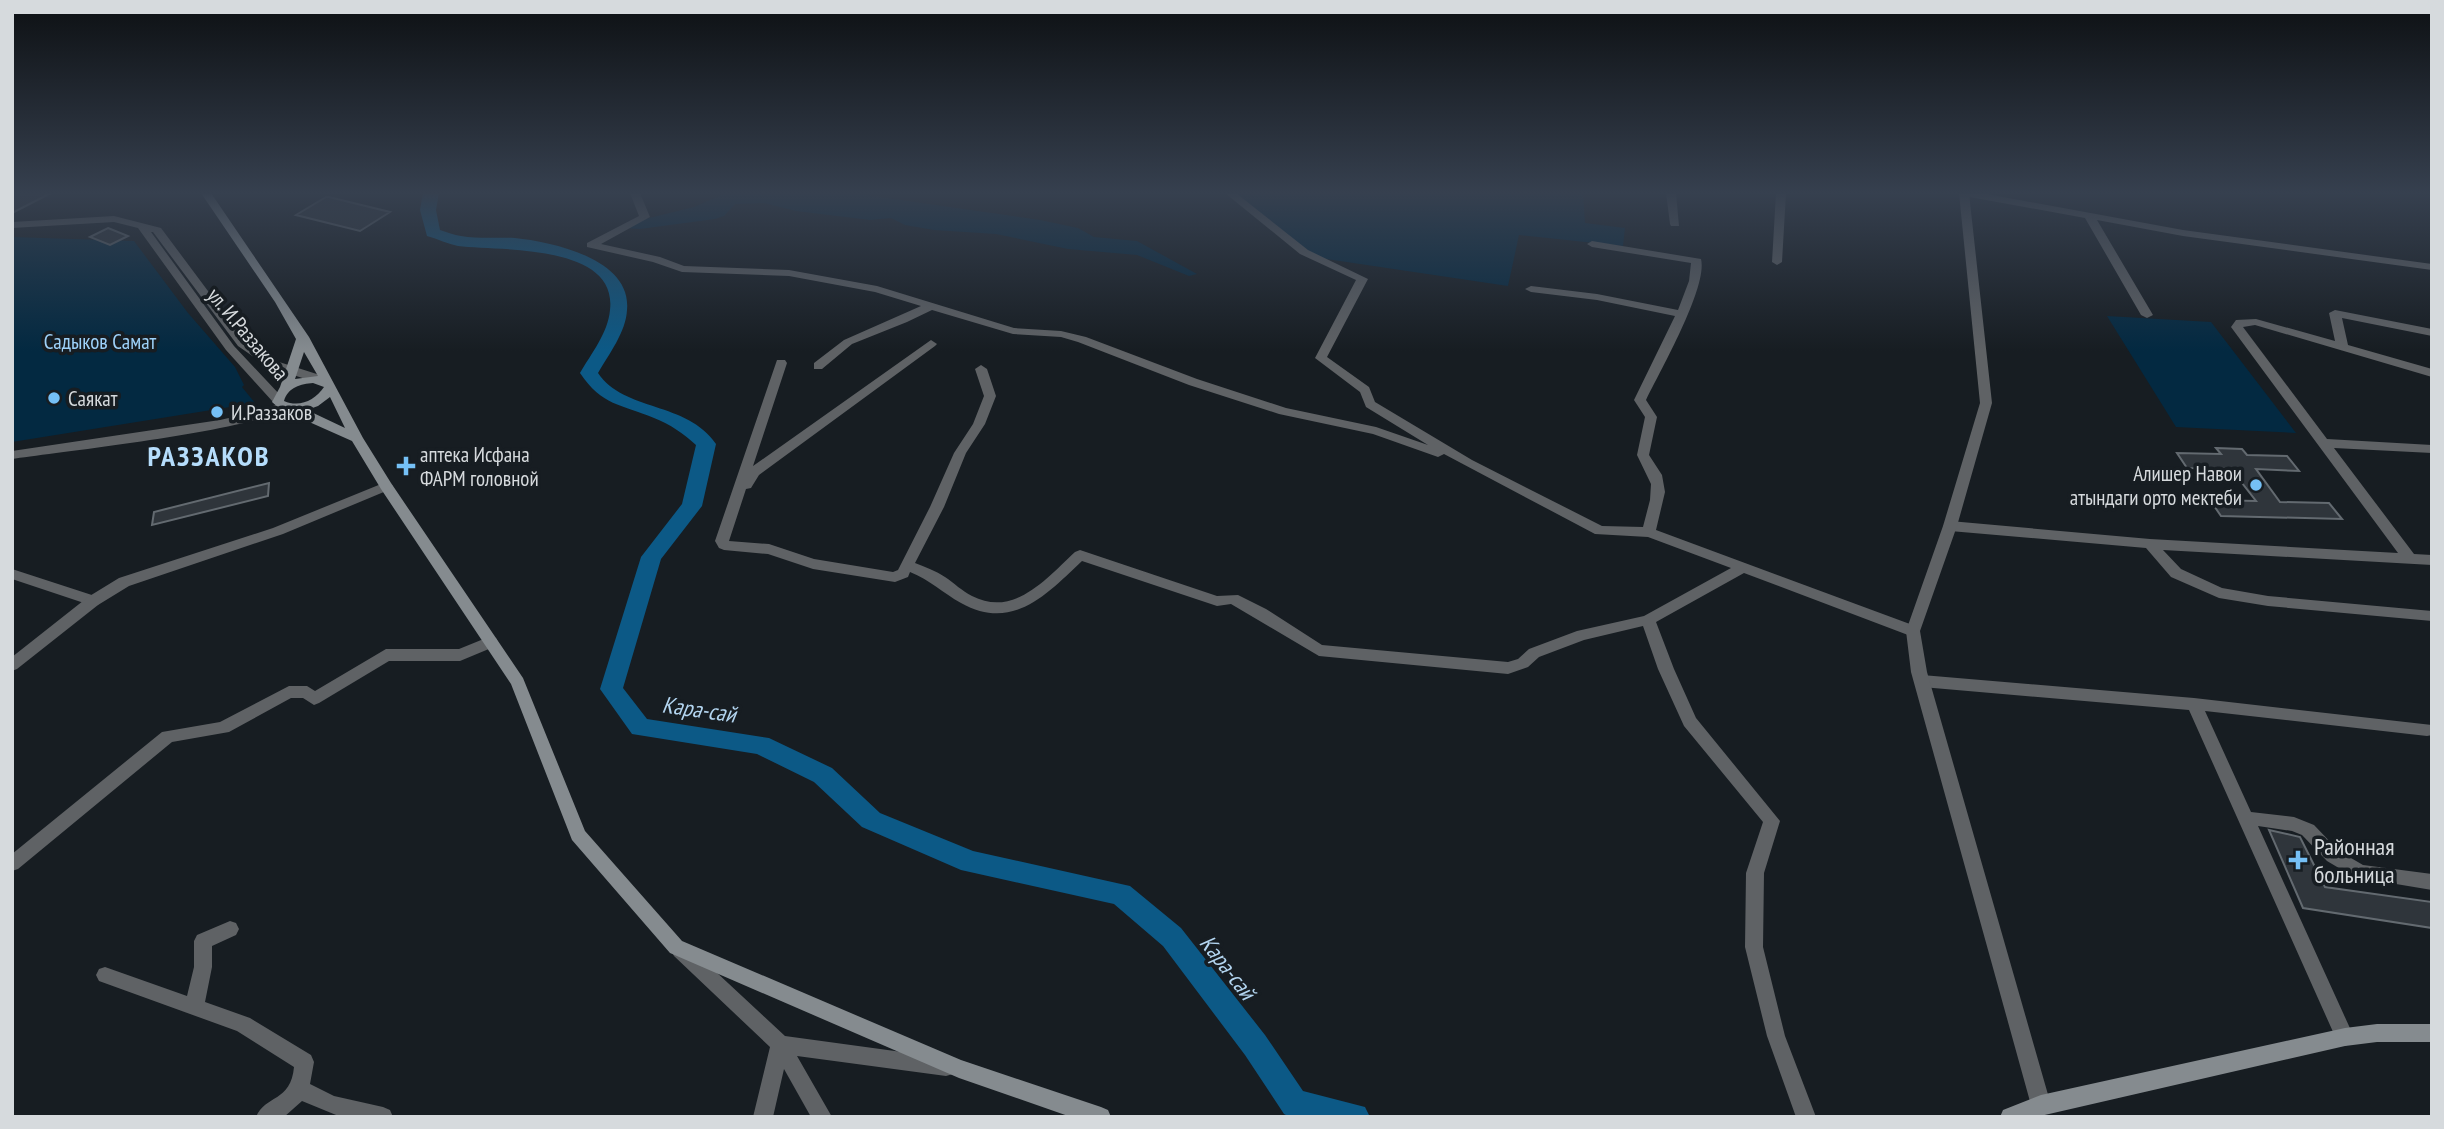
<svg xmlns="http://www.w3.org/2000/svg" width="2444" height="1129" viewBox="0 0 2444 1129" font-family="'PT Sans Narrow',sans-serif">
<rect width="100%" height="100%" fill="#171d22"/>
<!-- green -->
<path fill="#032941" d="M 726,193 L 852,193 L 1040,220 L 1078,228 L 1094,237 L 1137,241 L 1197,274 L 1189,276 L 1137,255 L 1068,249 L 996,234 L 934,230 L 905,225 L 891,218 L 870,220 L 796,211 L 764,203 L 735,204 L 724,216 L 715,219 L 640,229 L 626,228 L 637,221 L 694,207 Z
M 1232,193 L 1583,193 L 1585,223 L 1625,228 L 1623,246 L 1519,235 L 1508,286 L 1313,257 Z
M 12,237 L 134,241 L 188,313 L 235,367 L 244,385 L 242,387 L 255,403 L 12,442 Z
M 2107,316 L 2211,322 L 2296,433 L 2176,427 Z"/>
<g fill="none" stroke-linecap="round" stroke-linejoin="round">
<!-- river -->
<path fill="#0c5986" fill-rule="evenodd" d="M 423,193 L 439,193 L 436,210 L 440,230 C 447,232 454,235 461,236 C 479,239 497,237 515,238 C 553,242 632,259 627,310 C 626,332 609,354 598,373 C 624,412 687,401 716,444 L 702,506 L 661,559 L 623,688 L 647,719 L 769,738 L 832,768 L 880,813 L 973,851 L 1130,886 L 1181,928 L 1265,1035 L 1303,1091 L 1365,1107 L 1370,1117 L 1290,1117 L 1284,1114 L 1245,1055 L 1163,946 L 1114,904 L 961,870 L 862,827 L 814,782 L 757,754 L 632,734 L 600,689 L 641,557 L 682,504 L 696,445 C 684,434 670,424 654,418 C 621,404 602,406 580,373 C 591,354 608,333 610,310 C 618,243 498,251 458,246 C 448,244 438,239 427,236 L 420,210 Z"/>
</g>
<!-- building -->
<path fill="#2f353b" stroke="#636a70" stroke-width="2" d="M 12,193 L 51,193 L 12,213 Z
M 326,197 L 329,197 L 390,212 L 360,231 L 296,215 Z
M 108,228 L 128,236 L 110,245 L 90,237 Z
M 2216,448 L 2242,449 L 2247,455 L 2287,456 L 2299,471 L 2256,469 L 2280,502 L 2329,503 L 2342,519 L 2221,516 L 2210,500 L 2256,501 L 2231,469 L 2187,468 L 2177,453 L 2221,454 Z
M 269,483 L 268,496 L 152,525 L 154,512 Z
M 2269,830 L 2300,837 L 2325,887 L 2432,902 L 2432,928 L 2303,908 Z"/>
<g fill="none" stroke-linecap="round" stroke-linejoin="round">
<!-- minor -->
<path fill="#5f6265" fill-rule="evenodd" d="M 630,193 L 640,193 L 650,217 L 601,244 L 660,257 L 684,266 L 789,270 L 877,286 L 1014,328 L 1061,331 L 1086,337 L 1197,379 L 1286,408 L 1376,427 L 1428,445 L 1366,407 L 1360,392 L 1315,358 L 1356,280 L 1300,254 L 1225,193 L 1236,193 L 1308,250 L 1368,279 L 1327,357 L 1369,387 L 1375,402 L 1472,460 L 1602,526 L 1643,527 L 1650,500 L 1651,484 L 1637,455 L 1645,417 L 1634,400 L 1675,316 L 1597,300 L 1531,292 L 1525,289 L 1531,286 L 1597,294 L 1678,310 L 1689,281 L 1691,263 L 1592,247 L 1587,244 L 1592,241 L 1701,259 C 1708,287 1660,371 1646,400 L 1657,417 L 1649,455 L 1662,475 L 1665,492 L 1656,530 L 1918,627 L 1920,631 L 1918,635 L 1908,635 L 1744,573 L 1656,622 L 1674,669 L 1696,718 L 1780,821 L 1764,873 L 1763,947 L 1785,1036 L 1816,1117 L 1796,1117 L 1767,1036 L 1745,947 L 1746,873 L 1763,822 L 1684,726 L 1658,669 L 1643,626 L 1584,640 L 1539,657 L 1528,667 L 1508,674 L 1319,656 L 1231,604 L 1217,606 L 1082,561 C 1047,594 1013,632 961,603 C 943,593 930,580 910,572 L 908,577 L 895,582 L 813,569 L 768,554 L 724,550 L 719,548 L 715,541 L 777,360 L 785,360 L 787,363 L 753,466 L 931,340 L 937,344 L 935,346 L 759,475 L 751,488 L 746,489 L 729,541 L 769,544 L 814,559 L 893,572 L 898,570 L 930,507 L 954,453 L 973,424 L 984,396 L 975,369 L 981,365 L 987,369 L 996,396 L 985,424 L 966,453 L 944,507 L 915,563 C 925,567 936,571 945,577 C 954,583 962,591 972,596 C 1014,618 1047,578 1075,552 L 1080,550 L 1217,596 L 1238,595 L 1266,609 L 1322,645 L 1508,662 L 1518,659 L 1529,649 L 1577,631 L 1644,616 L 1731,568 L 1648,537 L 1595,534 L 1444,454 L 1438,457 L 1373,434 L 1279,414 L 1189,385 L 1078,342 L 1061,337 L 1013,334 L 932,310 L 907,322 L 852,344 L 822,369 L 814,369 L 814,363 L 844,340 L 921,306 L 875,292 L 789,276 L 682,272 L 653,262 L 587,247 L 587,243 L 639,216 Z
M 1666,193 L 1676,193 L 1679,226 L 1671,226 L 1670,224 Z
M 1776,193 L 1786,193 L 1782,262 L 1777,265 L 1772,262 Z
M 1959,193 L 1981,193 L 2183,230 L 2432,264 L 2432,270 L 2183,236 L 2097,220 L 2153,315 L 2147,318 L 2141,315 L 2085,218 L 1964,196 Z
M 114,216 L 161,228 L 246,342 L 276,361 L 323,376 L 325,379 L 323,382 L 315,382 L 268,367 L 238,346 L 153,232 L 151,232 L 234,346 L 281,396 L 283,399 L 281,402 L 273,402 L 226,350 L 138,228 L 114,222 L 12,228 L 12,222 Z
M 2335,310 L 2432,329 L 2432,336 L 2342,318 L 2348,345 L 2432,369 L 2432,377 L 2255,325 L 2243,327 L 2327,439 L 2432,445 L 2432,453 L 2334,448 L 2414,554 L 2432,555 L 2432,565 L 2163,550 L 2181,569 L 2222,588 L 2268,596 L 2432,611 L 2432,621 L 2268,606 L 2219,598 L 2171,577 L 2146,548 L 1950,531 L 1943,526 L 1950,521 L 2150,539 L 2398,553 L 2231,327 L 2236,320 L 2256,319 L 2335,341 L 2329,313 Z
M 283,402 L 287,403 L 289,406 C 264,430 58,452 12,459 L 12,451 L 220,420 L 263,410 Z
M 12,569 L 98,597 L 100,601 L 98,605 L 93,606 L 12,579 Z
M 491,636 L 496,638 L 498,642 L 496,646 L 460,661 L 389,661 L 319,703 L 314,705 L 303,698 L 291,698 L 229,732 L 172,742 L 18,869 L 12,871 L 12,854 L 162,732 L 220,722 L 289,686 L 307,686 L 315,691 L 386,649 L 459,649 Z
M 1922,675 L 2194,698 L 2432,725 L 2432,735 L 2427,736 L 2205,711 L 2251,812 L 2294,817 L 2314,825 L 2339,851 L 2363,865 L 2432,874 L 2432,890 L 2354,877 L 2327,861 L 2302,835 L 2292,831 L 2258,826 L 2354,1037 L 2352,1043 L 2345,1046 L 2338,1043 L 2189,710 L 1922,687 L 1917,685 L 1914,681 L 1917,677 Z
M 230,921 L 236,923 L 239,929 L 236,935 L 212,946 L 212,967 L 205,1002 L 250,1018 L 311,1055 L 314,1062 L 310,1084 L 334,1096 L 383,1107 L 390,1110 L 393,1117 L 341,1117 L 302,1101 L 284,1117 L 256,1117 C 265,1095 291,1102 294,1067 L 237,1031 L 99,981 L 96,975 L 99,969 L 105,967 L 187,996 L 194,967 L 194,941 L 197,935 Z
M 680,942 L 686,944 L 785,1036 L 946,1058 L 953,1060 L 956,1067 L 953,1074 L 946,1076 L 797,1056 L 832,1117 L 811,1117 L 784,1069 L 773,1117 L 753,1117 L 770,1047 L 674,956 L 671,950 L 674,944 Z"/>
<!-- tertiary -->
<path fill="#5f6265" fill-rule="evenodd" d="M 1959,193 L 1969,193 L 1992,403 L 1957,526 L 1920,631 L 1927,672 L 2051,1105 L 2048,1112 L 2041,1115 L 2034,1112 L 2031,1105 L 1911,672 L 1906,631 L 1943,526 L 1980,403 Z
M 386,482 L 393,486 L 391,489 L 283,534 L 129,586 L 98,605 L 17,669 L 12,671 L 12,657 L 88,597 L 119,578 L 273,528 Z"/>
<!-- secondary -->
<path fill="#858b8f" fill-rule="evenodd" d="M 201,193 L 211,193 L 309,337 L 363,438 L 391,483 L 523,678 L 585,831 L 682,941 L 961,1060 L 1101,1107 L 1108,1110 L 1111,1117 L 1071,1117 L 959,1078 L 670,953 L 572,840 L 511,684 L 381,489 L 352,441 L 280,409 L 272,402 L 280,387 L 296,339 L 275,302 ZM 304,352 L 318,376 L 295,379 ZM 313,383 L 324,387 C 315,400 300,408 284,401 C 288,387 301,384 313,383 ZM 330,397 L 345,428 L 307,410 L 318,406 Z
M 2377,1024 L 2432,1024 L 2432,1042 L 2377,1042 L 2345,1046 L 2036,1117 L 2000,1117 L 2003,1110 L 2041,1095 L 2345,1028 Z"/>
</g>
<!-- sky -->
<linearGradient id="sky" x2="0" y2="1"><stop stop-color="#0d1013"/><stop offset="0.55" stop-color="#36404f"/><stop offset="1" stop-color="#36404f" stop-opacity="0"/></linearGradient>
<rect width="2444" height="351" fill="url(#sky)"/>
<!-- markers -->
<g fill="#75c0f6" stroke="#171d22" stroke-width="2.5">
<circle cx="54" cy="398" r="7"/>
<circle cx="217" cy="412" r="7"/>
<path d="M402.5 455.5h7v7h7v7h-7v7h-7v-7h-7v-7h7z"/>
<circle cx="2256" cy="485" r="7"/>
<path d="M2294.5 849.5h7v7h7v7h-7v7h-7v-7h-7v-7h7z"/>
</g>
<g text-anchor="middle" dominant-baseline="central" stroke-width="7" stroke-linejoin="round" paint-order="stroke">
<!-- street labels -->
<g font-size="21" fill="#d6dadd" stroke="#171d22">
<text transform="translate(248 334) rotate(50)">ул. И.Раззакова</text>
</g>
<!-- park labels -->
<g font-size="21" fill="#9dd1f9" stroke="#171d22">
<text x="100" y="341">Садыков Самат</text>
</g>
<!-- poi labels -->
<g font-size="21" fill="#d6dadd" stroke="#171d22" text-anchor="start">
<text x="68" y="398">Саякат</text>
<text x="231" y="412">И.Раззаков</text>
<text x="420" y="454">аптека Исфана<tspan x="420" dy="24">ФАРМ головной</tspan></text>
<text x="2242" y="473" text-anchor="end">Алишер Навои<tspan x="2242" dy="24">атындаги орто мектеби</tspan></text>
</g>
<!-- water labels -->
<g font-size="23" font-style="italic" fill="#b3d5f0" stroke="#171d22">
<text transform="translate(699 709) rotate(8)">Кара-сай</text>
<text transform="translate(1228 967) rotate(52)">Кара-сай</text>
</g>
<!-- near-poi labels -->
<g font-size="24" fill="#d6dadd" stroke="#171d22" text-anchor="start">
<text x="2314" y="846">Районная<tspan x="2314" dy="28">больница</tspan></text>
</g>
<!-- district labels -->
<g font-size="28" font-weight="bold" letter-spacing="2" fill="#b5ddfc" stroke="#171d22">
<text x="209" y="455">РАЗЗАКОВ</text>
</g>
</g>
<!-- border -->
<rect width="2444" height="1129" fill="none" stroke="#d6dadd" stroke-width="28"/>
</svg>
